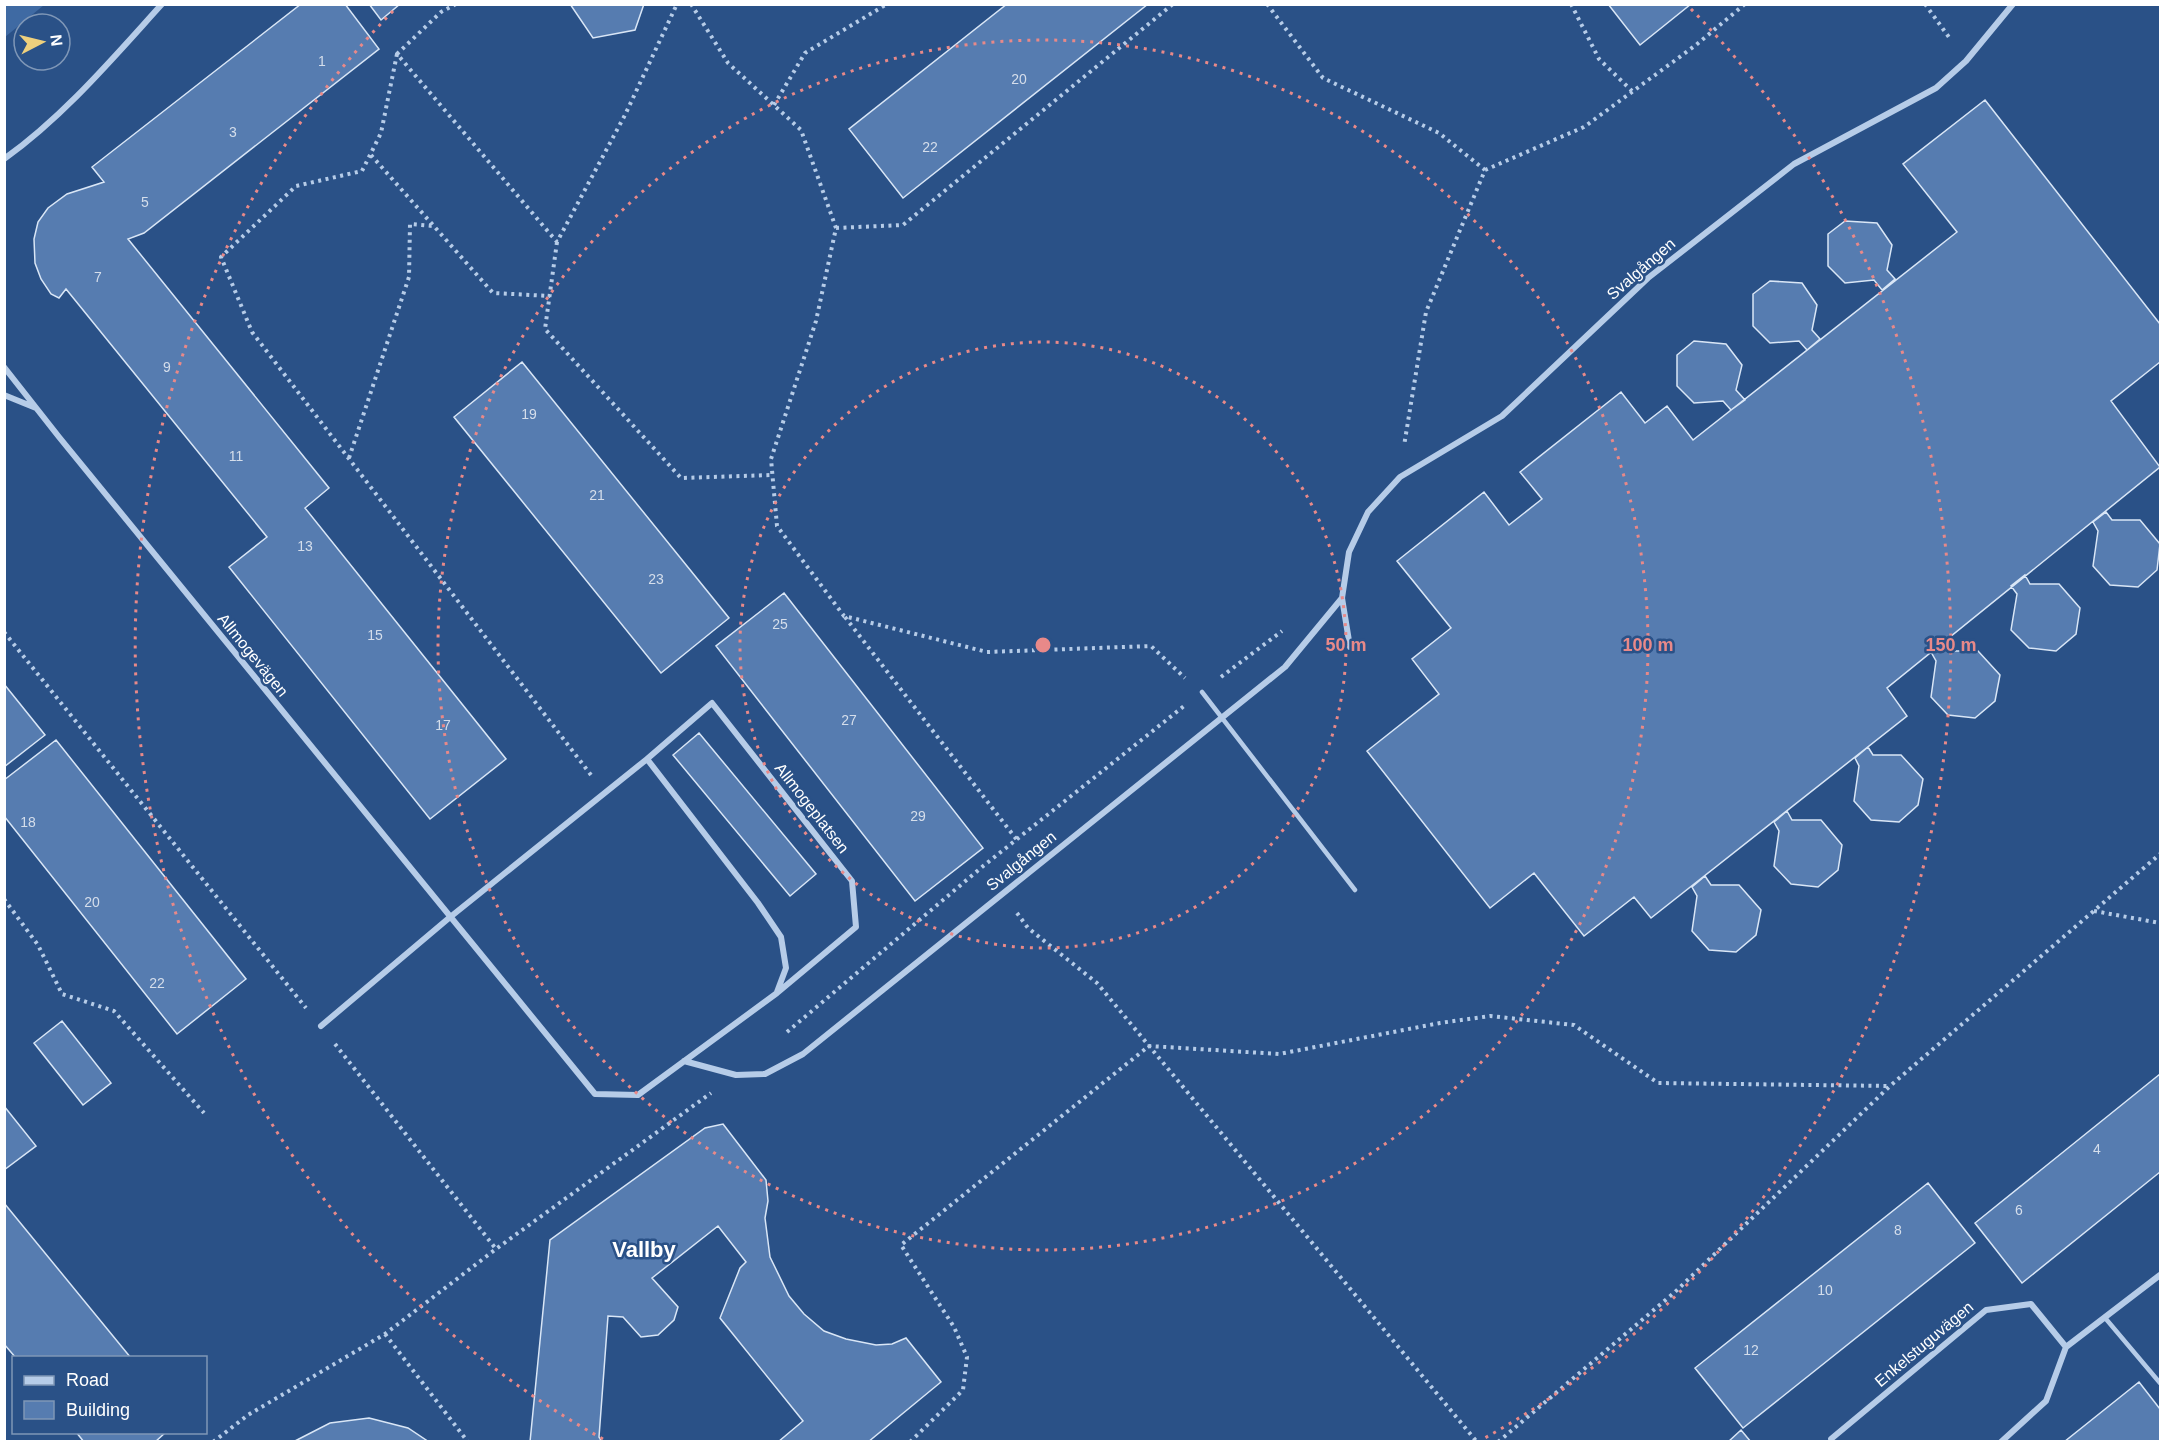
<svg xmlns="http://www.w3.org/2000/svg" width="2165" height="1446" viewBox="0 0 2165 1446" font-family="Arial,sans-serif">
<rect width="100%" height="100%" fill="#2a5187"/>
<!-- green -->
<path fill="#3f6aa3" d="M 5,4 L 44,4 L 44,5 L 5,37 Z"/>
<!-- building -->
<path fill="#567cb0" stroke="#d9e6f6" stroke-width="1.5" d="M 301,4 L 345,4 L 379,49 L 144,233 L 128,239 L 329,488 L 305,508 L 506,759 L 430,819 L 229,567 L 267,537 L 66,289 L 59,298 L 51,294 L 41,279 L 35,263 L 34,239 L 38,222 L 48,208 L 67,194 L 104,182 L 92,167 Z
M 369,4 L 400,4 L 381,20 Z
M 570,4 L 644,4 L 635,30 L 593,38 Z
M 1007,4 L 1148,4 L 903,198 L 849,129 Z
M 1608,4 L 1691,4 L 1640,45 Z
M 1985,100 L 2160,324 L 2160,362 L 2111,401 L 2160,467 L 1887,688 L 1907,716 L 1651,918 L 1634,897 L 1584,936 L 1534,873 L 1490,908 L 1367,751 L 1439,694 L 1412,659 L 1451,628 L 1397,561 L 1484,492 L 1509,525 L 1542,499 L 1520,472 L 1621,392 L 1645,423 L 1667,406 L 1693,440 L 1957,232 L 1903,164 Z
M 1845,221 L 1877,223 L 1892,245 L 1887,270 L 1895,279 L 1882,290 L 1874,280 L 1845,283 L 1828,266 L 1828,234 Z
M 1770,281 L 1802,283 L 1817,305 L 1812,330 L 1820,339 L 1807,350 L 1799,341 L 1770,343 L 1753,326 L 1753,294 Z
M 1694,341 L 1726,344 L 1742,365 L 1736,390 L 1745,400 L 1731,410 L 1723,401 L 1694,403 L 1677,386 L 1677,355 Z
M 522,362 L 729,618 L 661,673 L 454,417 Z
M 2106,512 L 2112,520 L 2140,520 L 2160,544 L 2157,570 L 2138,587 L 2110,585 L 2093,566 L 2098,531 L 2093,522 Z
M 2025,575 L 2030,584 L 2059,584 L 2080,608 L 2076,634 L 2056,651 L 2029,648 L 2011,630 L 2017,594 L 2011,586 Z
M 784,593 L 983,848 L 915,901 L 716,646 Z
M 1944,642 L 1950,651 L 1978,651 L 2000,675 L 1995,701 L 1975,718 L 1948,715 L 1931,697 L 1936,661 L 1931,652 Z
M 4,684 L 45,735 L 4,767 Z
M 699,733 L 816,874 L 790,896 L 673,755 Z
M 56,740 L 246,979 L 177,1034 L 4,816 L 4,780 Z
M 1868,747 L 1873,755 L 1901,755 L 1923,779 L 1918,805 L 1899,822 L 1871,820 L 1854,801 L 1859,766 L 1855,758 Z
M 1787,811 L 1792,820 L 1821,820 L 1842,845 L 1838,870 L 1818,887 L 1791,884 L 1774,866 L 1779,831 L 1774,822 Z
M 1705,876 L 1711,885 L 1739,885 L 1761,910 L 1756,935 L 1736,952 L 1709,950 L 1692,931 L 1697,896 L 1692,887 Z
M 62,1021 L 111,1083 L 83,1105 L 34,1043 Z
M 2160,1074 L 2160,1172 L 2022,1283 L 1975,1223 Z
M 4,1106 L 36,1146 L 4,1170 Z
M 723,1124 L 766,1180 L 768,1201 L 765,1218 L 770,1257 L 789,1296 L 804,1314 L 824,1331 L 846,1339 L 876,1345 L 892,1344 L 906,1338 L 941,1382 L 868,1442 L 778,1442 L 803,1421 L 720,1318 L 740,1268 L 746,1262 L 718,1226 L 652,1278 L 678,1307 L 674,1320 L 658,1335 L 641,1337 L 623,1317 L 608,1316 L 599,1437 L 602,1442 L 530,1442 L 550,1240 L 705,1128 Z
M 1928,1183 L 1975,1243 L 1743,1428 L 1695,1368 Z
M 4,1203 L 131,1358 L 16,1358 L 4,1344 Z
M 2139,1382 L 2160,1409 L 2160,1442 L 2064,1442 Z
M 369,1418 L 408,1428 L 429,1442 L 293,1442 L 330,1423 Z
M 1741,1430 L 1751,1442 L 1728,1442 Z
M 76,1432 L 166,1432 L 155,1442 L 84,1442 Z"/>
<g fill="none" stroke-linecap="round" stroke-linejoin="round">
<!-- path -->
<path stroke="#b6cce8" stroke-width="4" stroke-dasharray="3 4.5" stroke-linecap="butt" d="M 456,4 L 441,12 L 397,54 L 557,242 L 625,115 L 677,4
M 691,4 L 728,63 L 801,130 L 836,228 L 816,321 L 771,459 L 777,526 L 844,616 L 987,652 L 1151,646 L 1185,678
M 1267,4 L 1323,78 L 1439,133 L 1485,170 L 1426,312 L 1404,446
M 1571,4 L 1599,59 L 1632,91
M 1925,4 L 1951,40
M 397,54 L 381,133 L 362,171 L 296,186 L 221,257 L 252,332 L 591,775
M 774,105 L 805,53 L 887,4
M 371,155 L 493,293 L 550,296
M 1485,170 L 1584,127 L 1696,45 L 1745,4
M 836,228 L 903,225 L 1173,4
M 557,242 L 545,329 L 681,478 L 772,475
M 349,458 L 409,277 L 410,224 L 433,226
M 845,617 L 1017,840
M 4,632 L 306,1008
M 1221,677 L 1282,631
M 4,899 L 38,945 L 62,994 L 114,1011 L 204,1113
M 2094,911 L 2160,923
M 1017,913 L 1028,928 L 1097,983 L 1477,1442
M 787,1032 L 982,867 L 1184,706
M 335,1044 L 496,1249
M 385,1334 L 468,1442
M 213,1442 L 248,1415 L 385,1334 L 496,1249 L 711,1093
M 910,1442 L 963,1390 L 967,1357 L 954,1327 L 901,1245 L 1149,1046 L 1279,1054 L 1440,1023 L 1490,1016 L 1574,1025 L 1658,1083 L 1890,1086
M 1498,1442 L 1675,1292 L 1890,1086 L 2160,854"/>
<!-- service -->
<path stroke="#b6cce8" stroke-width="4.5" d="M 1202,692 L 1355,890
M 2106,1319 L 2160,1383"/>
<!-- minor -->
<path stroke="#b6cce8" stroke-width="6" d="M 4,159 C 64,116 113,58 162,4
M 4,367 L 59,437 L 595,1094 L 638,1095 L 777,993 L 856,927 L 852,881 L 712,703 L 647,759
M 4,395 L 36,408
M 1350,647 L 1342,598 L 1349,552 L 1368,512 L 1400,477 L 1502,416 L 1648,278 L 1794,164 L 1936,88 L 1966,61 L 2013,4
M 321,1026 L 449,918 L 647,759 L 758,903 L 781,937 L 786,968 L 777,992
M 684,1061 L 736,1075 L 765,1074 L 803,1054 L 1285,667 L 1342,598
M 1832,1442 L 1831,1439 L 1986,1310 L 2031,1304 L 2066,1347
M 2001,1442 L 2046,1401 L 2066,1347 L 2160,1275"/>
</g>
<!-- distance rings -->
<g fill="none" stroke="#e88989" stroke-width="3" stroke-dasharray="3 6">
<circle cx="1043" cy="645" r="303"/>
<circle cx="1043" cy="645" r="605"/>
<path d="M603 1439A908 908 0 0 1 395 9M1691 9A908 908 0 0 1 1483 1439"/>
</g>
<g text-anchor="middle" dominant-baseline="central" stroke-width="5" stroke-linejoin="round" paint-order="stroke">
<!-- number labels -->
<g font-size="14" fill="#d5deeb">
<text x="322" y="61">1</text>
<text x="1019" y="79">20</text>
<text x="233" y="132">3</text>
<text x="930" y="147">22</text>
<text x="145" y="202">5</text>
<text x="98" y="277">7</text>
<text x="167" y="367">9</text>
<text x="529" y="414">19</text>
<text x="236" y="456">11</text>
<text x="597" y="495">21</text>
<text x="305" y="546">13</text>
<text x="656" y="579">23</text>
<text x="780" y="624">25</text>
<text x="375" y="635">15</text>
<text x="849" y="720">27</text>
<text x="443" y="725">17</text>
<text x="918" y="816">29</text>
<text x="28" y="822">18</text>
<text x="92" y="902">20</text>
<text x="157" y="983">22</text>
<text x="2097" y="1149">4</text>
<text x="2019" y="1210">6</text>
<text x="1898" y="1230">8</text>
<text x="1825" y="1290">10</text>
<text x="1751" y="1350">12</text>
</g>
<!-- street labels -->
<g font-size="16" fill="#fff" stroke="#2a5187">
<text transform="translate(1641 269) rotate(-41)">Svalgången</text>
<text transform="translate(253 655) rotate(51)">Allmogevägen</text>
<text transform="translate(812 808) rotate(52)">Allmogeplatsen</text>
<text transform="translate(1021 861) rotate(-39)">Svalgången</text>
<text transform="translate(1924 1344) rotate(-40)">Enkelstuguvägen</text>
</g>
<!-- district labels -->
<g font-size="22" font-weight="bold" fill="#fff" stroke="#2a5187">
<text x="644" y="1249">Vallby</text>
</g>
</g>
<circle cx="1043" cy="645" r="9" fill="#e88989" stroke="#2a5187" stroke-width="3"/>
<g font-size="18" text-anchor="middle" font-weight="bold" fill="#e88989" stroke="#2a5187" stroke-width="5" stroke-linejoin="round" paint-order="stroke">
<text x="1346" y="651">50 m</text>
<text x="1648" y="651">100 m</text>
<text x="1951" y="651">150 m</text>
</g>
<!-- border -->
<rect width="2165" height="1446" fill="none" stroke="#ffffff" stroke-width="12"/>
<!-- legend -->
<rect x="12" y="1356" width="195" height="78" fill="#2a5187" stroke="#7f97b7" stroke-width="1.5"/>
<rect x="24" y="1376" width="30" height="9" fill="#b6cce8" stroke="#7f97b7" stroke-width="1.5"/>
<text x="66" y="1386" font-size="18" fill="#ffffff">Road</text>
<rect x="24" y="1401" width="30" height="18" fill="#567cb0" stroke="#7f97b7" stroke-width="1.5"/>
<text x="66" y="1416" font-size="18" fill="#ffffff">Building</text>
<!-- north arrow -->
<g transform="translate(42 42) rotate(83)"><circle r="28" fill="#2a5187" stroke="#7f97b7" stroke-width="1.5"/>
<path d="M0-4.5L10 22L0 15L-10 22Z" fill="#eed07d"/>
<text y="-9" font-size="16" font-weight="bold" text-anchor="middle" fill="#ffffff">N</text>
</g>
</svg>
